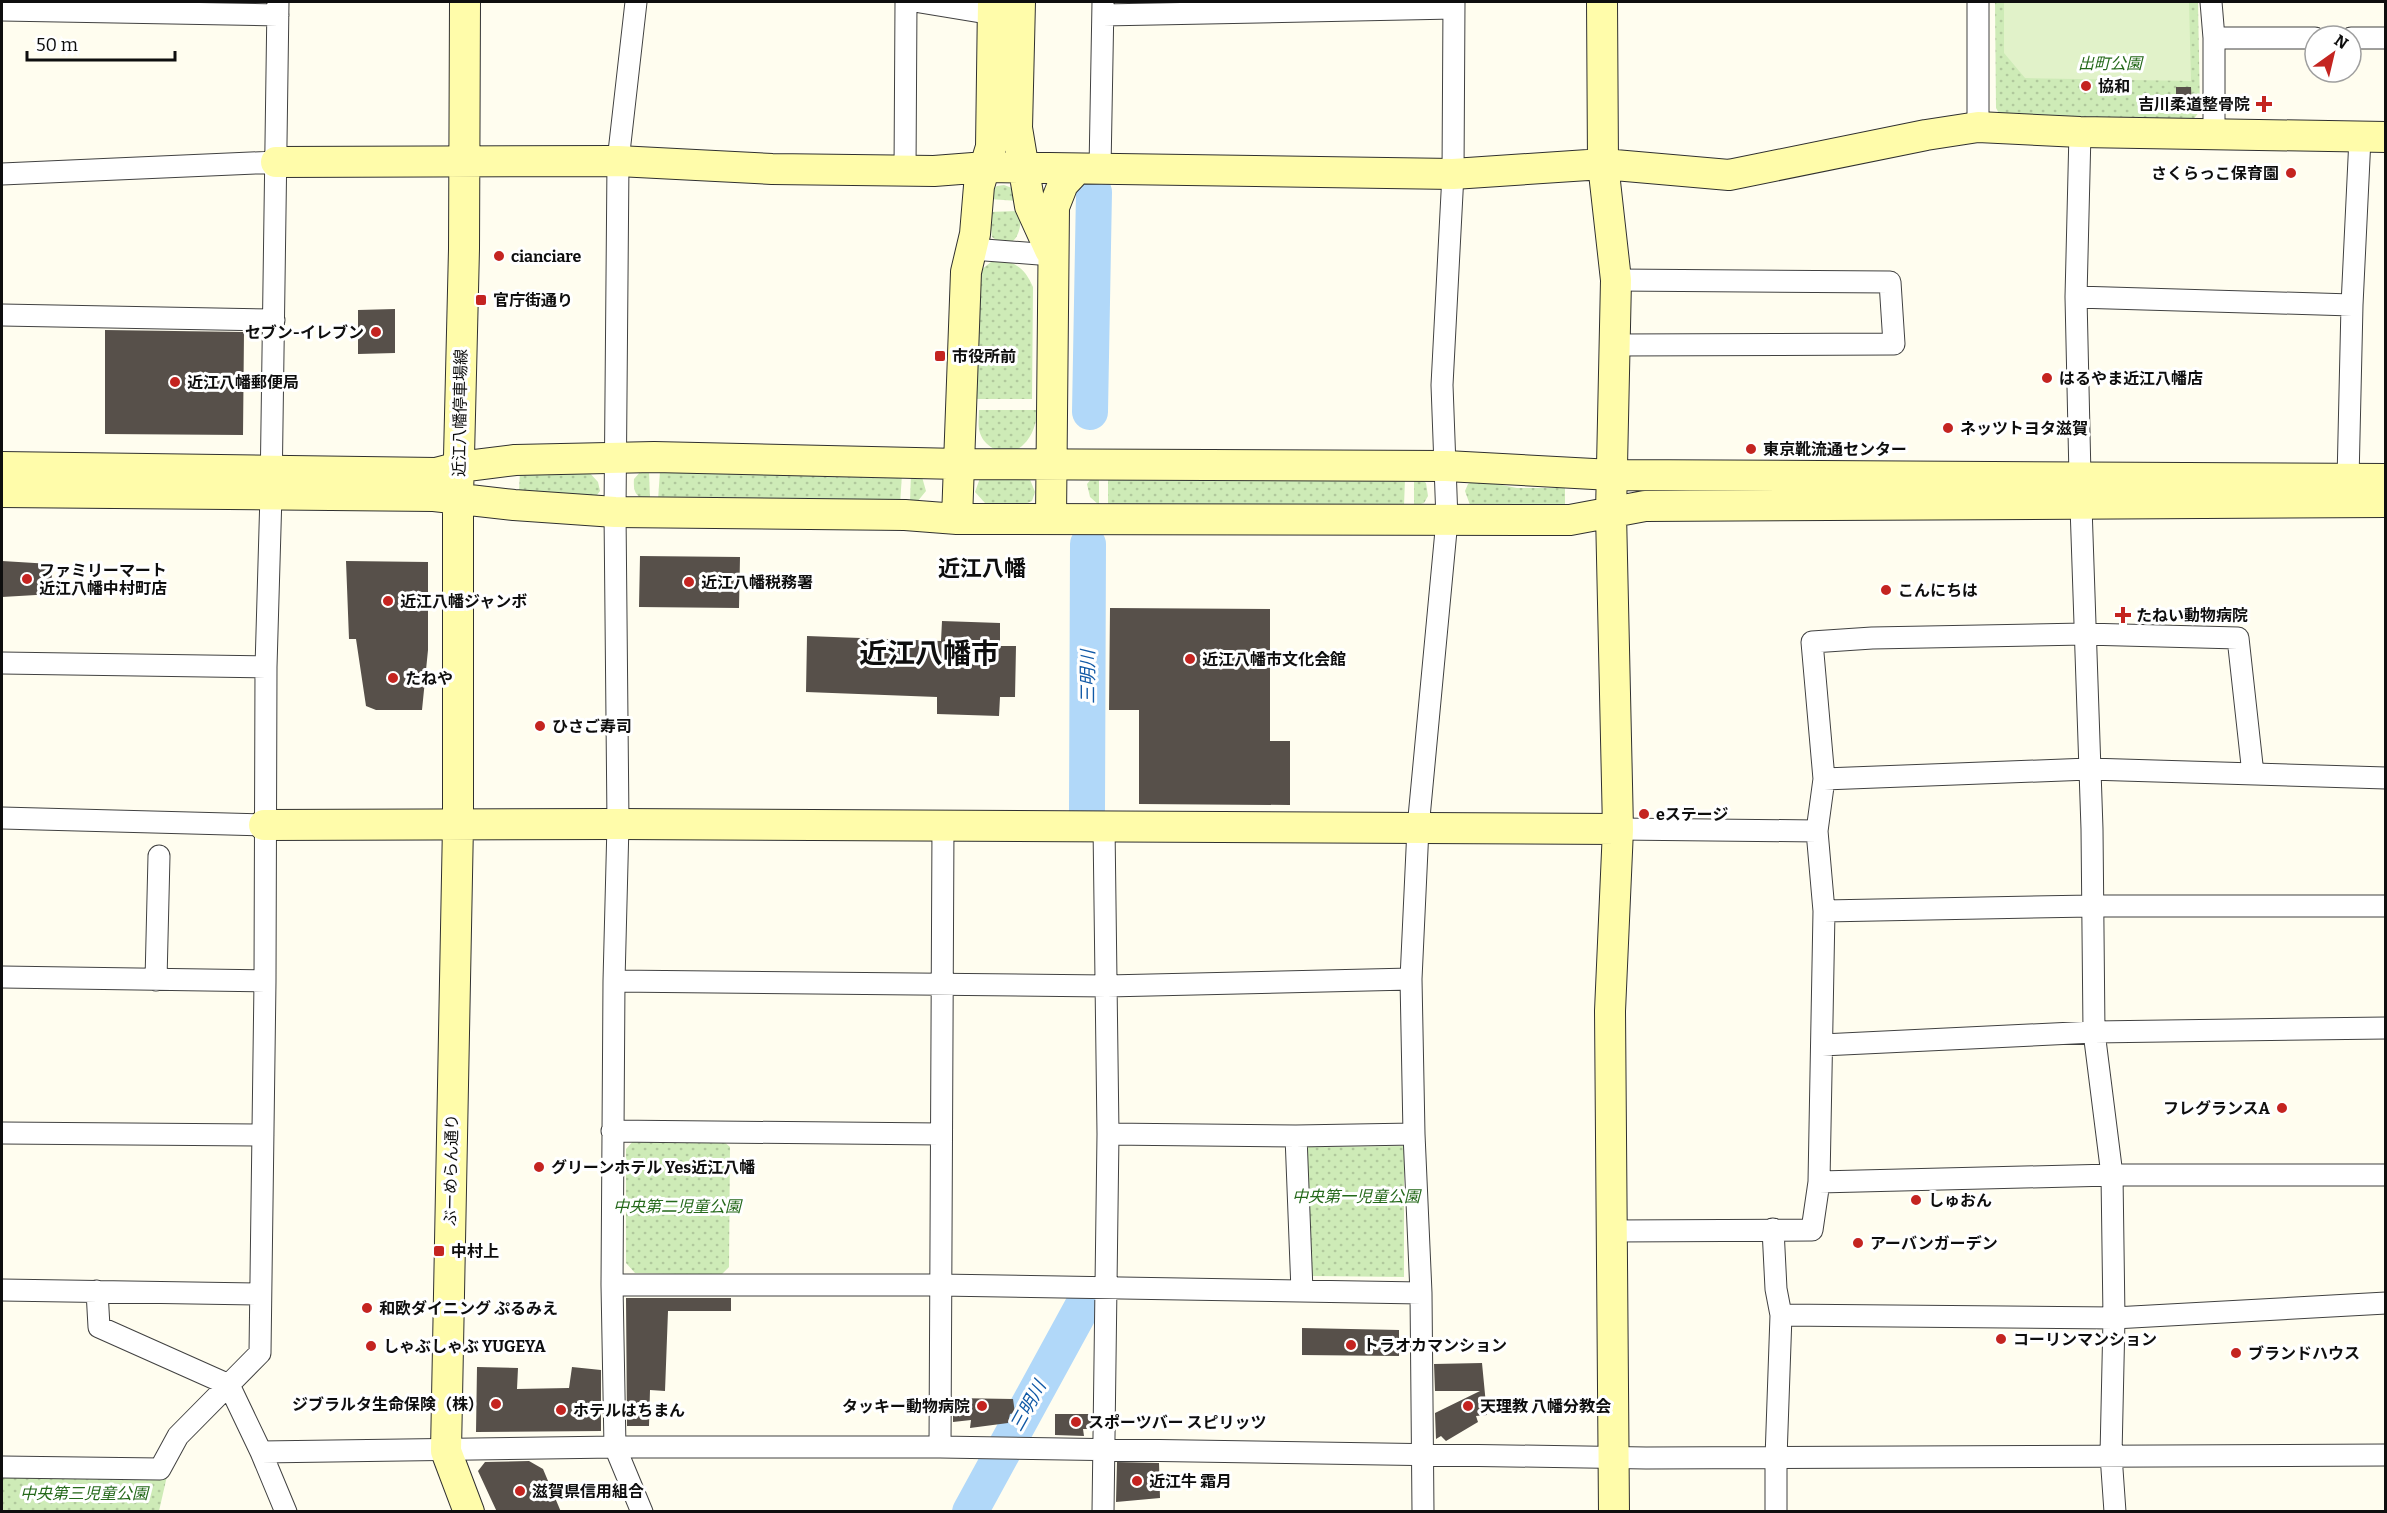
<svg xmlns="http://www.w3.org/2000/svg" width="2387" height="1513" viewBox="0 0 2387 1513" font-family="Bitter,'Noto Sans JP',serif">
<defs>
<pattern id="green-dots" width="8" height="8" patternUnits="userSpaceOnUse" patternTransform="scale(1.5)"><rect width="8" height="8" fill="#ceebb7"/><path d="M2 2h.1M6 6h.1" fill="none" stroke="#b0c89c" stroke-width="1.8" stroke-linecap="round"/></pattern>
</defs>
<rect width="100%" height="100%" fill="#fffdef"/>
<!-- green -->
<path fill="url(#green-dots)" d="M 1995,2 L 2198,2 L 2200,111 L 2188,126 L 2005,124 L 1996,108 Z
M 1004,185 L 1012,188 L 1018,201 L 989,199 L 990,192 L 997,186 Z
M 1020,211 C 1023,230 1015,255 992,237 L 989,212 Z
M 1002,260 C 1019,264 1026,271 1033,287 L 1032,399 L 973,399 L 981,270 L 991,262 Z
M 979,410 L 1038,410 C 1036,423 1033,436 1023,445 C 1008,459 982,449 979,429 C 978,423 979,416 979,410 Z
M 520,470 L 588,471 L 598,482 L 600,491 L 594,499 L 519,492 Z
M 649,470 L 650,499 C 636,499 633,492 634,479 L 641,471 Z
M 660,471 L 902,474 L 900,505 L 658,500 Z
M 911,473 L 922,477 L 926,491 L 917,502 L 910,502 Z
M 1099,474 L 1099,505 L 1090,497 L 1087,484 L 1092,478 Z
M 1108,474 L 1405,479 L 1404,506 L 1108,505 Z
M 1029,477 L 1035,492 L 1032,501 L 1025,504 L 985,503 L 975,492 L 980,478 Z
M 1420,478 L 1426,483 L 1428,496 L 1424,503 L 1414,506 L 1414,479 Z
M 1476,480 L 1517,488 L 1565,488 L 1565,508 L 1470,505 L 1465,491 L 1468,484 Z
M 636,1138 L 723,1141 L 730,1147 L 729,1267 L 721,1275 L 635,1273 L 626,1263 L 626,1149 Z
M 1404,1146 L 1404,1277 L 1312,1276 L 1305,1147 Z
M 2,1475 L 167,1476 L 159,1511 L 2,1512 Z"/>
<!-- pitch -->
<path fill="#e1f2c9" d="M 2004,2 L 2189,2 L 2191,81 L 2025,78 L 2004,53 Z"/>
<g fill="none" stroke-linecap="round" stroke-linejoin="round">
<!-- river -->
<path stroke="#b1d8f9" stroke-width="36" d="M 1090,412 L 1094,192
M 1087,810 L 1088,544
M 970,1512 L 1086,1300"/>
</g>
<!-- building -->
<path fill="#57504a" d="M 2176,87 L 2191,87 L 2192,108 L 2176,108 Z
M 395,309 L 395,353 L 358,354 L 358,310 Z
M 105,330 L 244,332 L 243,435 L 105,434 Z
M 640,556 L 740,557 L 739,608 L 639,607 Z
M 2,561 L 51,564 L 53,594 L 2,597 Z
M 346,561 L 428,562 L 428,650 L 422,710 L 376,710 L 366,706 L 356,639 L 349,639 Z
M 1110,608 L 1270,609 L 1270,741 L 1290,741 L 1290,805 L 1139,804 L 1139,710 L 1109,710 Z
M 942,621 L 1000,623 L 1000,646 L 1016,646 L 1015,697 L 1000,697 L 999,716 L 937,714 L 937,697 L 806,692 L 807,636 L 941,641 Z
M 626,1298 L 731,1298 L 731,1311 L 668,1311 L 665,1391 L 650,1390 L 649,1426 L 627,1426 Z
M 1302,1328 L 1399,1330 L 1399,1356 L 1302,1355 Z
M 1482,1363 L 1487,1415 L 1476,1416 L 1478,1422 L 1446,1441 L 1441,1436 L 1436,1439 L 1435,1413 L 1480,1391 L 1435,1391 L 1434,1364 Z
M 477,1367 L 518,1368 L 517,1389 L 569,1388 L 572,1367 L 601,1370 L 601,1431 L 476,1432 Z
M 953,1398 L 1013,1399 L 1015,1413 L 1010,1414 L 1008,1423 L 970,1428 L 971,1420 L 953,1422 Z
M 1055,1414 L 1092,1414 L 1091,1429 L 1083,1429 L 1084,1436 L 1055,1435 Z
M 529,1461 L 543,1469 L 561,1512 L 497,1512 L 478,1471 L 485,1462 Z
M 1117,1462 L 1159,1463 L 1160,1498 L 1116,1502 Z"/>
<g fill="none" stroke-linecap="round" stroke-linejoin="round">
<!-- street casing -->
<g stroke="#414141" stroke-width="23">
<path id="street" d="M 636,2 L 618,161 L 615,512 L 618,824 L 614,981 L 612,1285 L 615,1447 L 642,1512
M 920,2 L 1005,16
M 2211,2 L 2214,38 L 2214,134
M 2,10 L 278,15
M 1103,15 L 1454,8
M 2214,38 L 2315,38
M 2351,38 L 2386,38
M 1978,127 L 1978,2
M 2080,132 L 2076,297 L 2080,477 L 2092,829 L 2094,1032 L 2112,1175 L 2114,1318 L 2111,1455 L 2115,1512
M 1100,169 L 1103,2
M 905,171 L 906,2
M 2,174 L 276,162
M 972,249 L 1052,255
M 2076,297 L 2352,305
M 2,315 L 274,320
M 1615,345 L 1894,344 L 1890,282 L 1616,280
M 2348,480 L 2352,305 L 2360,138
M 2,663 L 266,667
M 1824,779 L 2089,769 L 2386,778
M 2,818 L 264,825
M 1618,829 L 1817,831
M 1824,911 L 2092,906 L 2386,906
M 2,977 L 265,981
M 156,980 L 159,856
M 614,981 L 1107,986 L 1411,979
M 1822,1045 L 2094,1032 L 2386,1028
M 612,1131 L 940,1134
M 2,1133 L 263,1135
M 1108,1134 L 1296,1136 L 1414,1134
M 1296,1136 L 1302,1291
M 1819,1182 L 2112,1175 L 2386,1175
M 1773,1229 L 1776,1289 L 1781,1315 L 1776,1458 L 1776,1512
M 1612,1231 L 1812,1230 L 1819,1182 L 1824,911 L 1817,831 L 1824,779 L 1812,642 L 1872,638 L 2084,634 L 2238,638 L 2253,774
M 612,1285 L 939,1285 L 1421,1293
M 2,1290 L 259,1294
M 97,1291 L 99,1327 L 229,1385 L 261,1452 L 286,1512
M 1781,1315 L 2114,1318 L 2386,1303
M 940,1447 L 943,825
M 261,1452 L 615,1447 L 940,1447 L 1646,1458 L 2386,1455
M 2,1467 L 160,1469 L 178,1436 L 260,1353 L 265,981 L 266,667 L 271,494 L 278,2
M 1103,1512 L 1108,1134 L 1104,826
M 1423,1512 L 1421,1293 L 1414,1134 L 1411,979 L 1418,828 L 1447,520 L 1442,385 L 1453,174 L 1454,2"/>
</g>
<!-- secondary casing -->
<g stroke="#303030" stroke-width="32">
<path id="secondary" d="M 465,2 L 464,249 L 458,498 L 458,824 L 446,1451 L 469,1512
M 1020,2 L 1017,128 L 1030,206 L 1050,250
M 1602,2 L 1603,164 L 1616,280 L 1611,513 L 1618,829 L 1610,1011 L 1614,1512
M 276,162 L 618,161 L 772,169 L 934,171 L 986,167 L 1453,174 L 1603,164 L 1729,175 L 1926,135 L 1978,127 L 2080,132 L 2386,137
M 2,467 L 436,473 L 459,467 L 515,460 L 654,457 L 959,464 L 1446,466 L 1612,475 L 2386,479
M 2,492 L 434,496 L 514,505 L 615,512 L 905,515 L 957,519 L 1570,520 L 1645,506 L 2386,502
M 957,519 L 966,272 L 975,234 L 979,186 L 991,147 L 993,2
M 1051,519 L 1054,207 L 1063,184 L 1077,169
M 264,825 L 618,824 L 1618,829"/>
</g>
<!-- street -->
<use href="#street" stroke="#fff" stroke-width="21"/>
<!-- secondary -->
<use href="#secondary" stroke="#fffcaa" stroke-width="30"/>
</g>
<!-- markers -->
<g fill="#c42420" stroke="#fff" stroke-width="2">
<circle cx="2086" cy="86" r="6"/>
<path d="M2261 95h6v6h6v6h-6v6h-6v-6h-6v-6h6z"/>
<circle cx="2291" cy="173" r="6"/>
<circle cx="499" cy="256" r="6"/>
<rect x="475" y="294" width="12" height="12" rx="3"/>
<circle cx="376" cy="332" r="6"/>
<rect x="934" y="350" width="12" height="12" rx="3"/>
<circle cx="2047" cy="378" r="6"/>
<circle cx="175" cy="382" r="6"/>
<circle cx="1948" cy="428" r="6"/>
<circle cx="1751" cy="449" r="6"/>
<circle cx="27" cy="579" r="6"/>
<circle cx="689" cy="582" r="6"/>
<circle cx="1886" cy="590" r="6"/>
<circle cx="388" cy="601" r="6"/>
<path d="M2120 606h6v6h6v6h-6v6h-6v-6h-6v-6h6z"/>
<circle cx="1190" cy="659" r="6"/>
<circle cx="393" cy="678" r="6"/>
<circle cx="540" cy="726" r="6"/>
<circle cx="1644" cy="814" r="6"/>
<circle cx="2282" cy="1108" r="6"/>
<circle cx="539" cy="1167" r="6"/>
<circle cx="1916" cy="1200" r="6"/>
<circle cx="1858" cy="1243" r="6"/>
<rect x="433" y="1245" width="12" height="12" rx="3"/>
<circle cx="367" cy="1308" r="6"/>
<circle cx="2001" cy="1339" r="6"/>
<circle cx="1351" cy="1345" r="6"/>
<circle cx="371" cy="1346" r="6"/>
<circle cx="2236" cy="1353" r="6"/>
<circle cx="496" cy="1404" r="6"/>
<circle cx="982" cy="1406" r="6"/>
<circle cx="1468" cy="1406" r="6"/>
<circle cx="561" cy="1410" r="6"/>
<circle cx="1076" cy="1422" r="6"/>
<circle cx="1137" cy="1481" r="6"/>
<circle cx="520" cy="1491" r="6"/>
</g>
<g text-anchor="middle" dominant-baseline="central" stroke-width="6" stroke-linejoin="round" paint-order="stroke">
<!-- park labels -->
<g font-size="16" font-style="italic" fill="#25691b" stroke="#fff">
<text x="2110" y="63">出町公園</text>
<text x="1356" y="1196">中央第一児童公園</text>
<text x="677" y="1206">中央第二児童公園</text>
<text x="84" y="1493">中央第三児童公園</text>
</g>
<!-- poi labels -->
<g font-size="16" font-weight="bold" fill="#0e0e0e" stroke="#fff" text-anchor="start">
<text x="2098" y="86">協和</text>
<text x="2250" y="104" text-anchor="end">吉川柔道整骨院</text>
<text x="2279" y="173" text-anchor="end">さくらっこ保育園</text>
<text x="511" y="256">cianciare</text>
<text x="493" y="300">官庁街通り</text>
<text x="364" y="332" text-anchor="end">セブン-イレブン</text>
<text x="952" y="356">市役所前</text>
<text x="2059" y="378">はるやま近江八幡店</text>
<text x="187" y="382">近江八幡郵便局</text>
<text x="1960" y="428">ネッツトヨタ滋賀</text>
<text x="1763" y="449">東京靴流通センター</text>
<text x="39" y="570">ファミリーマート<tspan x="39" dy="18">近江八幡中村町店</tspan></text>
<text x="701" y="582">近江八幡税務署</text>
<text x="1898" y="590">こんにちは</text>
<text x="400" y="601">近江八幡ジャンボ</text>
<text x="2136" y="615">たねい動物病院</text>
<text x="1202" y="659">近江八幡市文化会館</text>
<text x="405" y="678">たねや</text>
<text x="552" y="726">ひさご寿司</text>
<text x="1656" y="814">eステージ</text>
<text x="2270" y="1108" text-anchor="end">フレグランスA</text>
<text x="551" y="1167">グリーンホテル Yes近江八幡</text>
<text x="1928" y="1200">しゅおん</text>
<text x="1870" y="1243">アーバンガーデン</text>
<text x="451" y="1251">中村上</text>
<text x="379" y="1308">和欧ダイニング ぷるみえ</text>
<text x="2013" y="1339">コーリンマンション</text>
<text x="1363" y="1345">トラオカマンション</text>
<text x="383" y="1346">しゃぶしゃぶ YUGEYA</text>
<text x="2248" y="1353">ブランドハウス</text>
<text x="484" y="1404" text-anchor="end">ジブラルタ生命保険（株）</text>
<text x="970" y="1406" text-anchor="end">タッキー動物病院</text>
<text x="1480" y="1406">天理教 八幡分教会</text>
<text x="573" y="1410">ホテルはちまん</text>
<text x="1088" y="1422">スポーツバー スピリッツ</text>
<text x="1149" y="1481">近江牛 霜月</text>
<text x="532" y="1491">滋賀県信用組合</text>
</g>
<!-- street labels -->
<g font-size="16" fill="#0e0e0e" stroke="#fff">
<text transform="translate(460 413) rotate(-89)">近江八幡停車場線</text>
<text transform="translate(451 1170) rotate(-89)">ぶーめらん通り</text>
</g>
<!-- water labels -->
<g font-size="18" font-style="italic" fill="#1159a6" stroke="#fff">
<text transform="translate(1088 677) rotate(-90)">三明川</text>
<text transform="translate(1028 1406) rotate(-61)">三明川</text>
</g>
<!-- district labels -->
<g font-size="22" font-weight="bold" fill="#0e0e0e" stroke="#fff">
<text x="982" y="568">近江八幡</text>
</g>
<!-- town labels -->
<g font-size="28" font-weight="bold" fill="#0e0e0e" stroke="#fff">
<text x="929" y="653">近江八幡市</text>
</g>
</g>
<!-- border -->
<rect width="2387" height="1513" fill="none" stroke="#0e0e0e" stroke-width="6"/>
<!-- north arrow -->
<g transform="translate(2333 54) rotate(34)"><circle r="28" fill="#ffffff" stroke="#9f9f9f" stroke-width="1.5"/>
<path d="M0-4.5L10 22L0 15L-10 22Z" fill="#c42420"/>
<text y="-9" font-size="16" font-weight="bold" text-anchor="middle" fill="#0e0e0e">N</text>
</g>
<!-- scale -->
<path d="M27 51v9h148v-9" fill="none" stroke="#0e0e0e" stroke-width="3"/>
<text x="36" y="51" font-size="18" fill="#0e0e0e" stroke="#ffffff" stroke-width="4.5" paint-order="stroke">50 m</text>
</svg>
